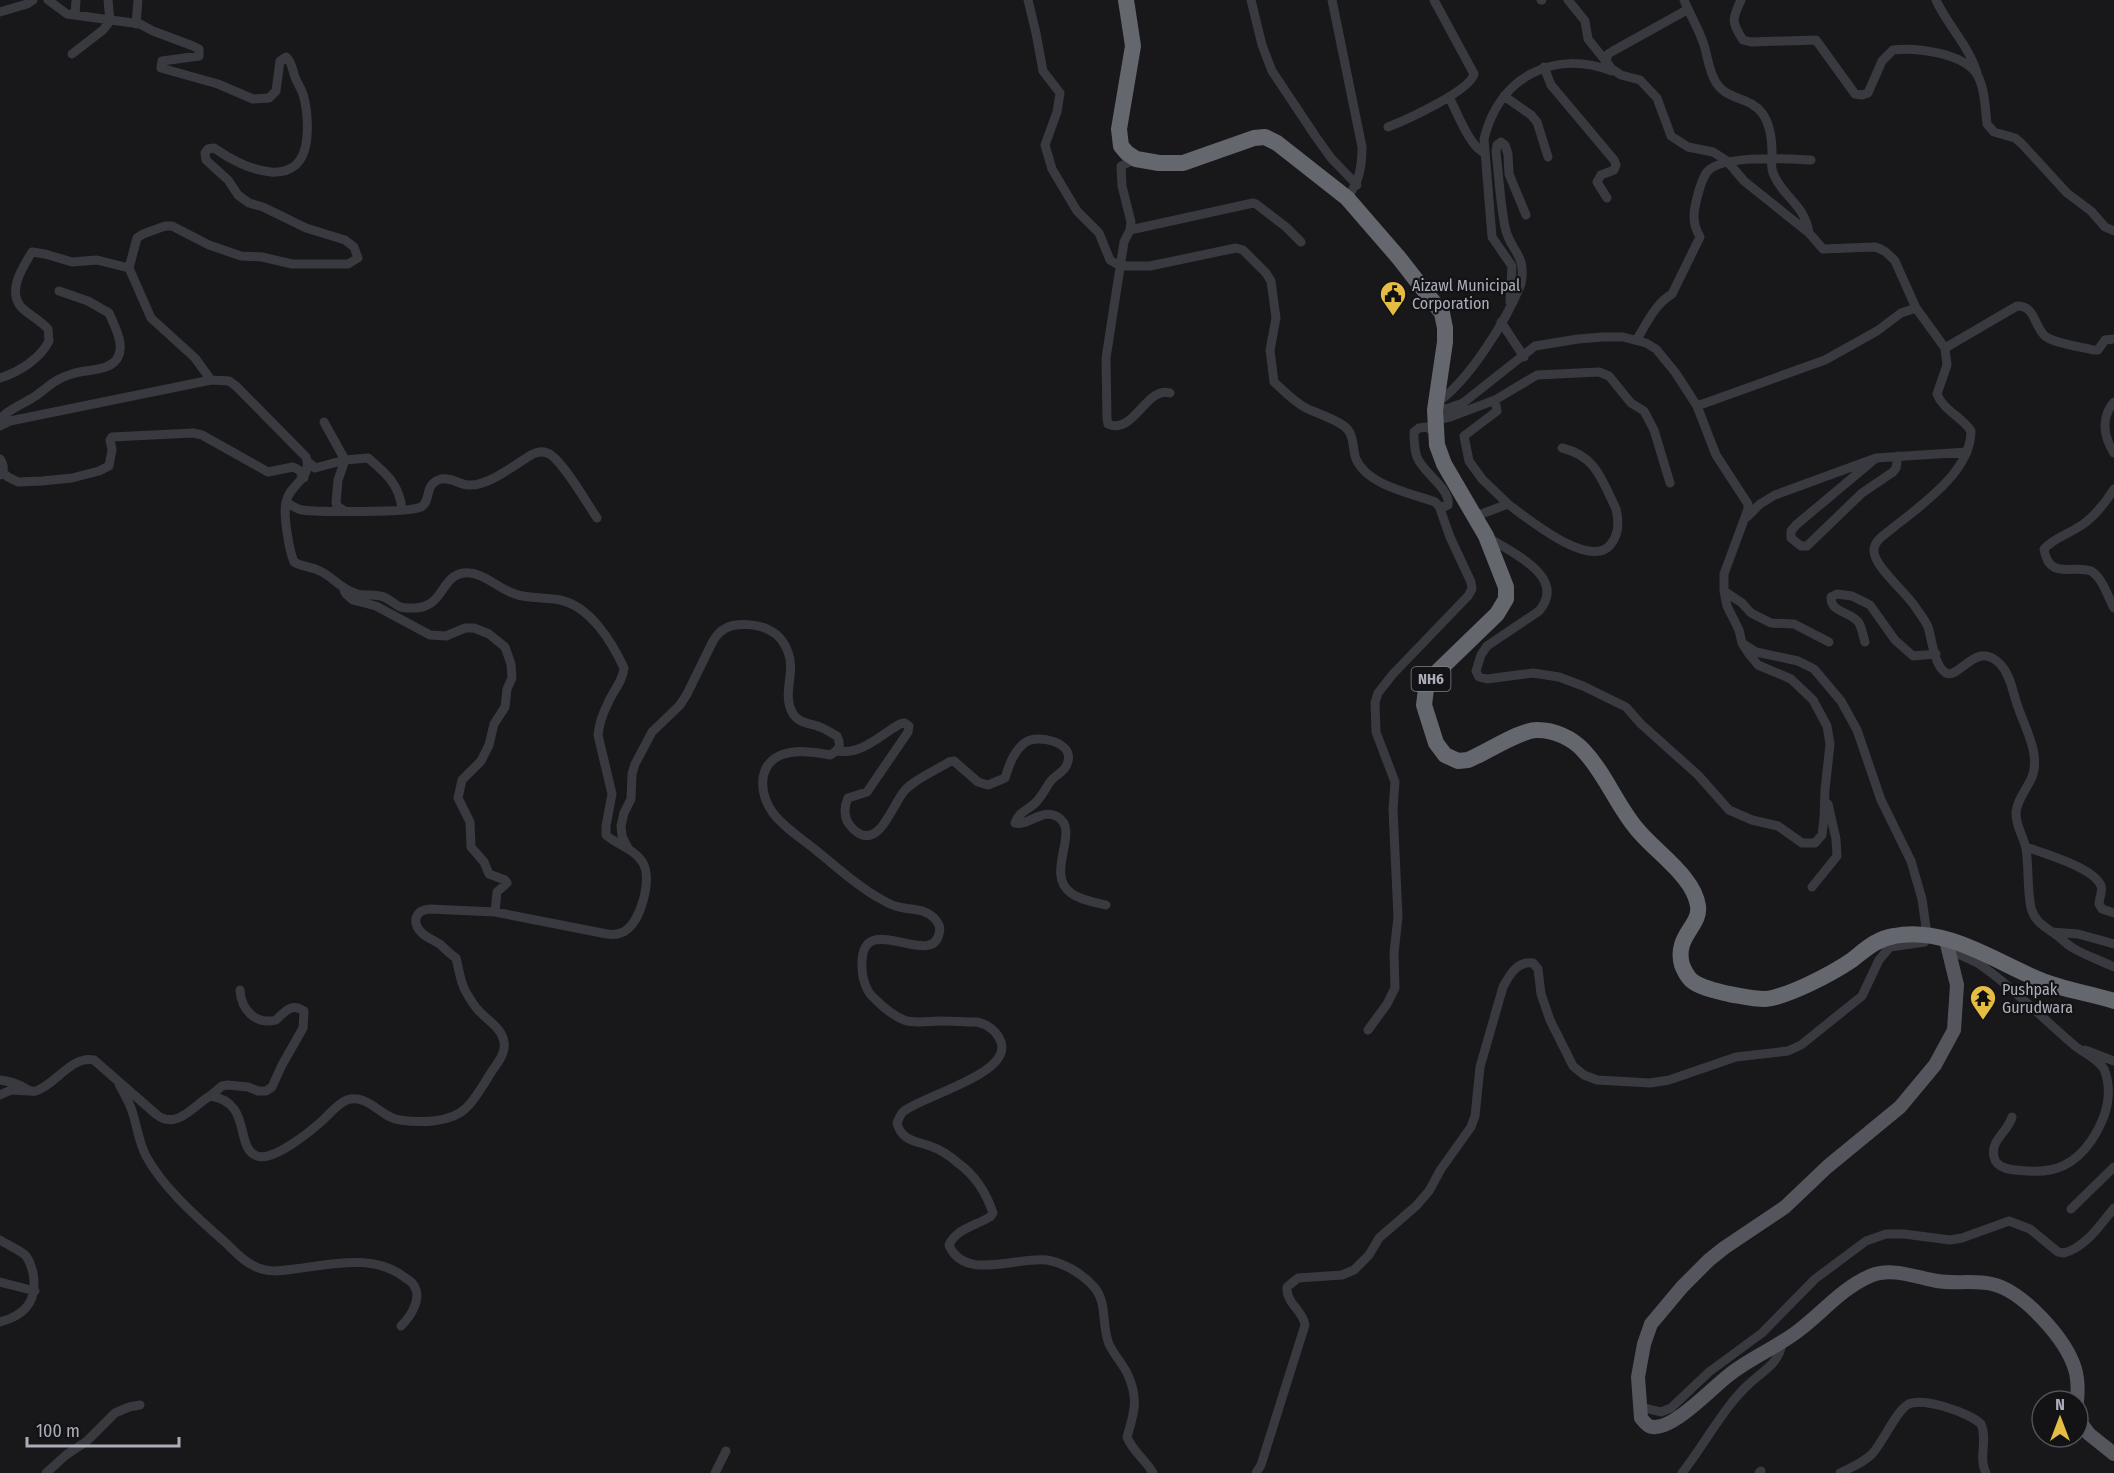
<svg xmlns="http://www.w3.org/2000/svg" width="2114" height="1473" viewBox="0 0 2114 1473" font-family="'Fira Sans Condensed',sans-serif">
<rect width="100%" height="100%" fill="#18181a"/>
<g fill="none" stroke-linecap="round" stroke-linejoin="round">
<!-- street -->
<path stroke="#393a3f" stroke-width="9" d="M 48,0 L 67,14 L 140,24 L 153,31 L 193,46 L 199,49 L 199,56 L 162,61 L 161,68 L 218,84 L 253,99 L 269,98 L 276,91 L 280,61 L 286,57 C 292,62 292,69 295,77 C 297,83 301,88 303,94 C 307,108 308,122 307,136 C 303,194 245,170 214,148 L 208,149 L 205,153 L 206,160 L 228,180 L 238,195 L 249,203 L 263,207 L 306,228 L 345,240 L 354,247 L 358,258 L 348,264 L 292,264 L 262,257 L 241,256 L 209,245 L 172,226 L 165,226 L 143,234 L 137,238 L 129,268 L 151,318 L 195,358 L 211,380
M 1028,0 L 1036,33 L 1043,71 L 1060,93 L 1057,112 L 1045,145 L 1052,169 L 1077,211 L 1099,233 L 1110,260 L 1120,266 L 1150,266 L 1236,248 L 1243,250 L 1266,273 L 1271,281 L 1276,318 L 1270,350 L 1274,382 C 1284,391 1294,402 1306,408 C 1318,414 1333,418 1344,426 C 1355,434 1352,448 1356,459 C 1368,486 1411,493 1435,502 L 1439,506 L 1450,537 L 1471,582 L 1472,589 L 1468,596 L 1393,674 L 1378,693 L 1375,703 L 1376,732 L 1395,782 L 1393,809 L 1398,917 L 1394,953 L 1395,988 L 1387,1004 L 1368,1030
M 1251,0 L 1262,45 L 1272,71 L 1316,137 L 1331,158 L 1357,185
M 1332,0 L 1362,147 C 1362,168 1359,182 1347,198
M 1541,0 L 1542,0
M 1568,0 L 1585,21 L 1588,39 L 1612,69 L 1621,75 L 1640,80 L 1657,98 L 1671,136 L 1688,147 L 1713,152 L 1727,161 L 1744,181 L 1809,233 L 1823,249 L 1875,247 C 1884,249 1888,254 1895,261 L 1916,308 L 1945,348 L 1947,365 L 1937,394 C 1943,410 1962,417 1971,431 C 1971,471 1923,504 1894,527 C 1887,533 1874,540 1874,550 C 1873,566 1907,593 1916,608 C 1920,614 1925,620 1928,627 C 1932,639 1934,666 1946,673 C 1960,680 1976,638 2001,665 C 2011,676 2013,694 2018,707 C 2025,728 2041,755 2032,777 C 2027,789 2016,801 2016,814 C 2016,827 2024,837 2026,849 C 2029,868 2027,889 2031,908 C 2035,922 2044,926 2055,934 C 2061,938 2066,944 2073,948 C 2086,956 2100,960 2114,967
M 1741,0 C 1732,19 1731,22 1743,40 L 1751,42 L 1816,40 L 1855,94 L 1862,95 L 1868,93 L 1882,61 L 1893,50 C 1915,47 1962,53 1976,73 C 1985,86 1985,108 1987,124 L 1994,132 L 2015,138 L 2022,144 L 2067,193 L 2091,211 L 2105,227 L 2114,231
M 1936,0 C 1948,26 1969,46 1977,73
M 1687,7 C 1693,20 1700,32 1704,45 C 1708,58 1709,73 1717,84 C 1728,100 1750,97 1762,113 C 1770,124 1772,140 1772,153 C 1772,160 1770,168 1774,175 C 1783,197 1805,205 1809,233
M 0,12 L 27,4 L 33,0
M 75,15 L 76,0
M 136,24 L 138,0
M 72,54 L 103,30 L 110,21 L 108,0
M 1606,62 L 1608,54 L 1613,51 L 1685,11 L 1687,7 L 1684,0
M 1544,67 L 1551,85 L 1614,160 L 1616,165 L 1614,170 L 1601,175 L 1597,182 L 1607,198
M 1504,96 L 1531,115 L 1537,122 L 1548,157
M 1449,97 C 1457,112 1470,148 1485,153
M 1388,127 C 1406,120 1470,91 1474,74 L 1434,0
M 1130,230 L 1131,222 L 1122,186 L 1121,166 L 1136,159
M 1510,302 L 1512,266 L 1492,237 L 1484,139 C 1499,77 1553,49 1612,71
M 1501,322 L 1524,357
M 1637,339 C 1647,323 1655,304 1672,294 L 1700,237 C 1692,223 1693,213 1697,198 C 1699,190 1702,178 1707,172 C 1722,154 1789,159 1811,160
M 1945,348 L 2017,306 C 2035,306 2033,323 2044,335 C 2051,343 2082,347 2093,350 L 2098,350 L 2105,340 L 2114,339
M 0,378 C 19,372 40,359 49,341 L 48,329 C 40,320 29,315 21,307 C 7,290 23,267 32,252 L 45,254 L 72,262 L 97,260 L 129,268
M 1170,393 C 1147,385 1133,436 1108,424 L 1107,419 L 1106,358 L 1124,242 L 1130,230 L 1253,203 L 1256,204 L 1286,227 L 1301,242
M 1495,400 L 1497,411 L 1464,436 L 1469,461 L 1482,479 L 1508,504
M 1438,402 C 1470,379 1506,321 1521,284 C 1527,253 1510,252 1505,227 C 1500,202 1499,176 1496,152 L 1497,145 L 1501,142 L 1505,145 L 1508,154 L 1509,174 L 1526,215
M 2114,402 C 2101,417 2103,436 2114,453
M 1697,406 L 1825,360 L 1877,331 L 1901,313 L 1916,308
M 1435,410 L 1449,408 L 1463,403 L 1535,346 L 1578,339 L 1603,337 L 1623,337 L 1646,343 L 1656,349 L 1675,372 L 1697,406 L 1716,455 L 1748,504 L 1748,509 L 1724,574 L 1724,591 L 1727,606 L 1739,630 L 1742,643 L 1749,654 L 1758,665 L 1791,679 L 1813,700 L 1827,726 L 1830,744 L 1825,790 L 1824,818 L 1822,835 L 1815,843 L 1802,843 L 1778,826 L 1752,820 L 1729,810 L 1698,775 L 1641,724 L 1626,707 L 1583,686 L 1559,677 L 1533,673 L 1487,679 L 1479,677 L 1476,671 L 1481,655 L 1487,646 L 1539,611 C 1568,577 1512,553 1489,538
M 1436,420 L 1450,417 L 1495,400 L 1537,375 L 1599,372 L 1609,376 L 1631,403 L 1644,411 L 1654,430 L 1670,483
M 324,422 L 345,460 L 338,480 L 336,503 L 337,506 L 345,511
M 3,424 L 2,417 C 12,407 26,403 37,395 C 49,386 57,378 72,374 C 85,369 111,372 118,357 C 125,344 114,325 109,313 L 88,301 L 59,291
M 0,426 L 10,421 L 211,380 L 229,381 L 236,386 L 306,457 C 313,479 290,483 286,502 C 283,515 289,550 294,562 C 303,567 312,567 320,571 C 333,577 341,589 355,593 C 364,597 377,593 386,598 C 397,604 396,608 410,608 C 445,610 439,576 464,573 C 483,571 498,589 515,594 C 528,599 546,597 560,600 C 590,606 612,642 624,668 C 623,681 613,691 608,703 C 603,713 599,724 598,735 L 612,794 L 606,826 L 606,835 C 617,845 635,849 643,863 C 652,880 641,921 625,931 C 619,935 614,935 607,934 L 495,912 L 430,909 C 416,910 411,921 421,932 C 426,938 435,940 441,945 C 446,950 450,954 456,958 C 459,969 460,982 466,992 C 470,999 474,1006 479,1011 C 488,1021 502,1028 504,1042 C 506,1053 498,1062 492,1071 C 485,1082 475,1100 466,1108 C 451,1123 420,1123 400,1120 C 381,1118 368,1093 347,1100 C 338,1103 330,1114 323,1120 C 311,1131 273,1162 257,1156 C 234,1148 253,1102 210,1096 C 194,1105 177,1130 157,1115 L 94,1060 C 72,1055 55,1085 36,1091 C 29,1093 25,1087 19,1085 C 13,1082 6,1081 0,1080
M 1436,434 L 1427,427 L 1419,428 L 1414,432 C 1414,441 1414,449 1417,457 C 1423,473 1451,489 1448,505 L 1444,507 L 1439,506
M 1876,458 L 1796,525 L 1791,531 L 1791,538 L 1801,546 L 1807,546 L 1862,493 L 1893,472 L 1896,468 L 1898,456
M 0,459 C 4,465 5,470 0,475
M 307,461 L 315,468 L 345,460 L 368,458 C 386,473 400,485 402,510
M 2,472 L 8,477 L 18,482 L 42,481 L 72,478 L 99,471 L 109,466 L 112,450 L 110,440 L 112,437 L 193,433 L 202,435 L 268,472 L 293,467 L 299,470 L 304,478
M 2114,489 C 2106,502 2091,521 2077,528 C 2066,535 2053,539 2044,549 C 2049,581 2073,564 2091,571 C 2102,577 2108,597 2114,608
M 286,502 C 291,505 296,509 302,510 C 318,512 410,513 421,507 C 432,501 423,484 441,479 C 451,477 458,484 468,485 C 488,487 515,464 533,454 C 537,452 542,451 547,453 C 560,456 588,505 597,518
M 1476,516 L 1508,504 C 1527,518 1591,571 1611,544 C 1619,534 1619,521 1616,509 C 1602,480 1596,456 1562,448
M 1747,517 L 1760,504 L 1775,495 L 1876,458 L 1967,452
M 344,590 L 346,594 L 353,600 L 376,606 L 430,635 L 446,636 L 465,628 L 474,628 L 489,634 L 505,647 L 511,664 L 512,678 L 507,689 L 505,707 L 494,724 L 489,745 L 481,761 L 462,780 L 458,798 L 470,822 L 471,847 L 484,862 L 489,874 L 505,880 L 507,883 L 497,892 L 495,912
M 1724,591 L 1742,603 L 1751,613 L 1771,623 L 1794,624 L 1829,642
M 1865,642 C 1863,636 1862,628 1859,623 C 1851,611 1830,613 1831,597 L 1837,594 L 1852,596 L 1870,605 L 1895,640 L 1913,656 L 1936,654
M 838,751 C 862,755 880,735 900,724 L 905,723 L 909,726 L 908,732 L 867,792 L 848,798 C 844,806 844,813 847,821 C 850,826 854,831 860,834 C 882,845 894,800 906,789 C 918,777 935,771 949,762 L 954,761 L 978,782 L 988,785 L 1005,778 C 1009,765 1014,750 1026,742 C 1038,734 1073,742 1068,761 C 1066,772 1056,774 1050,782 C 1045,789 1041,798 1034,804 C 1026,811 1019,812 1015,823 C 1028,827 1042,807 1058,817 C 1081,831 1044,874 1071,893 C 1080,900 1094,902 1106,905
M 2026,847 C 2043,853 2095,868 2101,886 C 2103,890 2099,899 2099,904 L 2102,909 L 2114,913
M 628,848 L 622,836 L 621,826 L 624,813 L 631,799 L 632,774 L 635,764 L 652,732 L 680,705 L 687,694 L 713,641 C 716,636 720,631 726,628 C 737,622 760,624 771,631 C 779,635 785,644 788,652 C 796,672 782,693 792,712 C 798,724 810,723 820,727 C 826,729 831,733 837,736 C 842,746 839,750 830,755 C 815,752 796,749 781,755 C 756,766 760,795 773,813 C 784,828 804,840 818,852 C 837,867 857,886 879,898 C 887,903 895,907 904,908 C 915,910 925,909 934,918 C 938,922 941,928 939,934 C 931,970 859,906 862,967 C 862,978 866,992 875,999 C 883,1007 894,1016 904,1020 C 915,1024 929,1021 940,1021 C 952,1021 965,1022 977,1022 C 987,1024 997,1031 1001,1042 C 1012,1074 922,1096 904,1111 C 900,1114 899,1119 897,1123 C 901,1140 915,1141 930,1146 C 939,1149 950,1156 958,1163 C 976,1176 986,1192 993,1213 L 990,1217 C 975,1226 957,1228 949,1245 C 964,1282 1018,1256 1047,1260 C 1064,1263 1083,1274 1094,1287 C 1108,1303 1101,1325 1109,1344 C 1114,1355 1123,1364 1128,1375 C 1139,1400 1134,1413 1127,1437 C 1133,1452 1146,1460 1153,1473
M 1812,887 L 1837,856 L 1836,839 L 1828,804
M 2052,932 L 2078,934 L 2114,944
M 1949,951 C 1960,955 1972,959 1982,966 C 2015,989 2044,1020 2075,1046 C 2084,1053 2098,1059 2104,1069 C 2114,1094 2105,1120 2091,1141 C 2075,1164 2056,1173 2029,1171 C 2017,1170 1997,1171 1994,1157 C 1990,1140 2008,1132 2012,1117
M 2085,1050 L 2114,1061
M 119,1084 C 123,1092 128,1100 131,1108 C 137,1124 138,1141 146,1156 C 164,1189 198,1218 226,1243 C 234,1251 243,1261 254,1266 C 266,1273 281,1271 294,1269 C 329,1265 373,1253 404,1277 C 410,1281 414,1283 416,1290 C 420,1302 410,1317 401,1326
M 0,1095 L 11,1090 L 29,1091
M 210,1096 L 222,1086 L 228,1085 L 248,1087 L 258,1091 L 266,1091 L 272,1087 L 282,1065 L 303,1028 L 304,1011 C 291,1002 285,1012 276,1020 C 256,1025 241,1010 240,990
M 2071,1209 L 2114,1167
M 0,1240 C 8,1245 18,1249 25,1255 C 30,1260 31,1266 33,1273 C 38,1300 26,1315 0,1322
M 0,1282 L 35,1291
M 1639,1411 L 1645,1408 L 1661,1412 L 1671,1408 L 1709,1372 L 1762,1333 L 1815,1279 L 1866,1241 L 1886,1234 L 1904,1234 L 1950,1240 L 1962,1238 L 2009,1221 L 2030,1229 L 2058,1252 L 2064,1253 C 2086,1247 2100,1225 2114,1208
M 46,1473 L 66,1455 L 87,1441 L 115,1413 L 129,1407 L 140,1405
M 715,1473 L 726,1451
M 1256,1473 L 1261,1465 L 1305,1325 C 1303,1310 1286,1304 1287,1287 L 1298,1278 L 1342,1275 L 1354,1270 L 1369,1255 L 1379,1238 L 1416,1206 L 1429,1191 L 1441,1169 L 1471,1127 L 1475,1116 L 1480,1067 L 1503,987 C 1510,974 1517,961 1533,963 L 1538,969 L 1541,994 L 1550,1020 L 1573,1066 L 1584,1075 L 1597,1080 L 1650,1083 L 1669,1080 L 1736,1057 L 1788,1051 L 1801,1045 L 1862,996 L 1879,960 L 1890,947 L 1925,942 L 1927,934 L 1922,899 L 1911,861 L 1881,800 L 1857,730 L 1841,701 L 1814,669 L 1798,661 L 1756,652 L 1742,643
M 1682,1473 C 1703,1447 1725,1405 1749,1384 C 1764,1370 1780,1363 1782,1342
M 1759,1473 L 1761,1471
M 1840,1473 C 1852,1467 1863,1463 1872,1454 C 1883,1442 1896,1412 1907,1405 C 1922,1396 1970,1413 1981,1424 C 1988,1440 1978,1458 1986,1473"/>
<!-- primary -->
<path stroke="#55565d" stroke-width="14" d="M 1946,940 L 1957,985 L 1954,1030 L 1935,1065 L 1900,1107 L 1827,1167 L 1785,1207 L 1724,1248 L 1709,1260 L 1682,1287 L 1651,1324 L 1644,1344 L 1638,1377 L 1641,1418 C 1645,1423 1649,1428 1655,1427 C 1676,1427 1713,1387 1729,1375 C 1750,1358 1776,1348 1798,1331 C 1822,1313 1842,1288 1870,1276 C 1892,1267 1915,1277 1937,1281 C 1955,1284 1974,1280 1992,1284 C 2023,1291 2066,1339 2075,1369 C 2078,1379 2078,1391 2077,1401
M 2078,1419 L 2089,1434 L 2114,1454"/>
<!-- highway -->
<path stroke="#65676f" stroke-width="16" d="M 1126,0 L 1133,46 L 1119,129 L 1121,146 L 1127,153 L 1136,159 L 1159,163 L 1183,163 L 1254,138 L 1265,137 L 1277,143 L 1347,198 L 1399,258 L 1442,313 L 1445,328 L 1445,342 L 1435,410 L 1437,445 L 1444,464 L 1486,536 L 1506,587 L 1506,599 L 1497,614 L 1434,675 L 1426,689 L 1424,705 L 1436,743 L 1445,755 L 1458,761 L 1468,760 C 1486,753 1521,729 1538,730 C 1554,730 1572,738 1583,750 C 1605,773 1616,804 1636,828 C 1654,851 1694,876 1698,906 C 1701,926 1674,936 1682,965 C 1684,970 1687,976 1691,980 C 1700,988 1717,991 1729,994 C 1741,996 1753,999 1765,999 C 1788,997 1833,973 1852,960 C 1866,949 1876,939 1894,936 C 1946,926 1994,961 2040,980 C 2063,990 2090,993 2114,1001"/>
</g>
<!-- icons -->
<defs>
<g id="civic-pin" transform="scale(1.35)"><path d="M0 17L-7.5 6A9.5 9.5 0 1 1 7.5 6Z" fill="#e6bd43" stroke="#131315"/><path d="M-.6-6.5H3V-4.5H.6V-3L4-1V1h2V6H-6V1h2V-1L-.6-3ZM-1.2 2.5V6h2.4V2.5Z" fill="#111"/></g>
<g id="temple-pin" transform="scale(1.35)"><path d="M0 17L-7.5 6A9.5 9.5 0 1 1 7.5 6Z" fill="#e6bd43" stroke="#131315"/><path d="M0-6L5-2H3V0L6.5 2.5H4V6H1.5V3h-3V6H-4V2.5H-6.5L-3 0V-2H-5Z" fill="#111"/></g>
</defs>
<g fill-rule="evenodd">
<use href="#civic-pin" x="1393" y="294"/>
<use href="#temple-pin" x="1983" y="998"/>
</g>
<g text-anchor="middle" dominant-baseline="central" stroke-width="4.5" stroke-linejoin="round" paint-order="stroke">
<!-- shield labels -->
<rect fill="#131315" stroke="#7d8088" stroke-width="1.5" x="1411.5" y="667" width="39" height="24" rx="4.5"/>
<g font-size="15" font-weight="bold" fill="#abaeb9">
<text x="1431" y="679">NH6</text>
</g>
<!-- poi labels -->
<g font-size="16" fill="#abaeb9" stroke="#131315" text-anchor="start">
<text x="1412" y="285">Aizawl Municipal<tspan x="1412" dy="18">Corporation</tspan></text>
<text x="2002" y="989">Pushpak<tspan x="2002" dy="18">Gurudwara</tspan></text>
</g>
</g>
<!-- north arrow -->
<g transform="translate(2060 1419)"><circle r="28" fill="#131315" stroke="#505157" stroke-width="1.5"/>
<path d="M0-4.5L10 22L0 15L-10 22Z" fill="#e6bd43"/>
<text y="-9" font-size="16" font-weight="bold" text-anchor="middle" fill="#abaeb9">N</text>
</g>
<!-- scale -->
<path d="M27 1437v9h152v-9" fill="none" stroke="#abaeb9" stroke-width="3"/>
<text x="36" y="1437" font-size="18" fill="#abaeb9" stroke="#131315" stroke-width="4.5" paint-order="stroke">100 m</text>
</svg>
